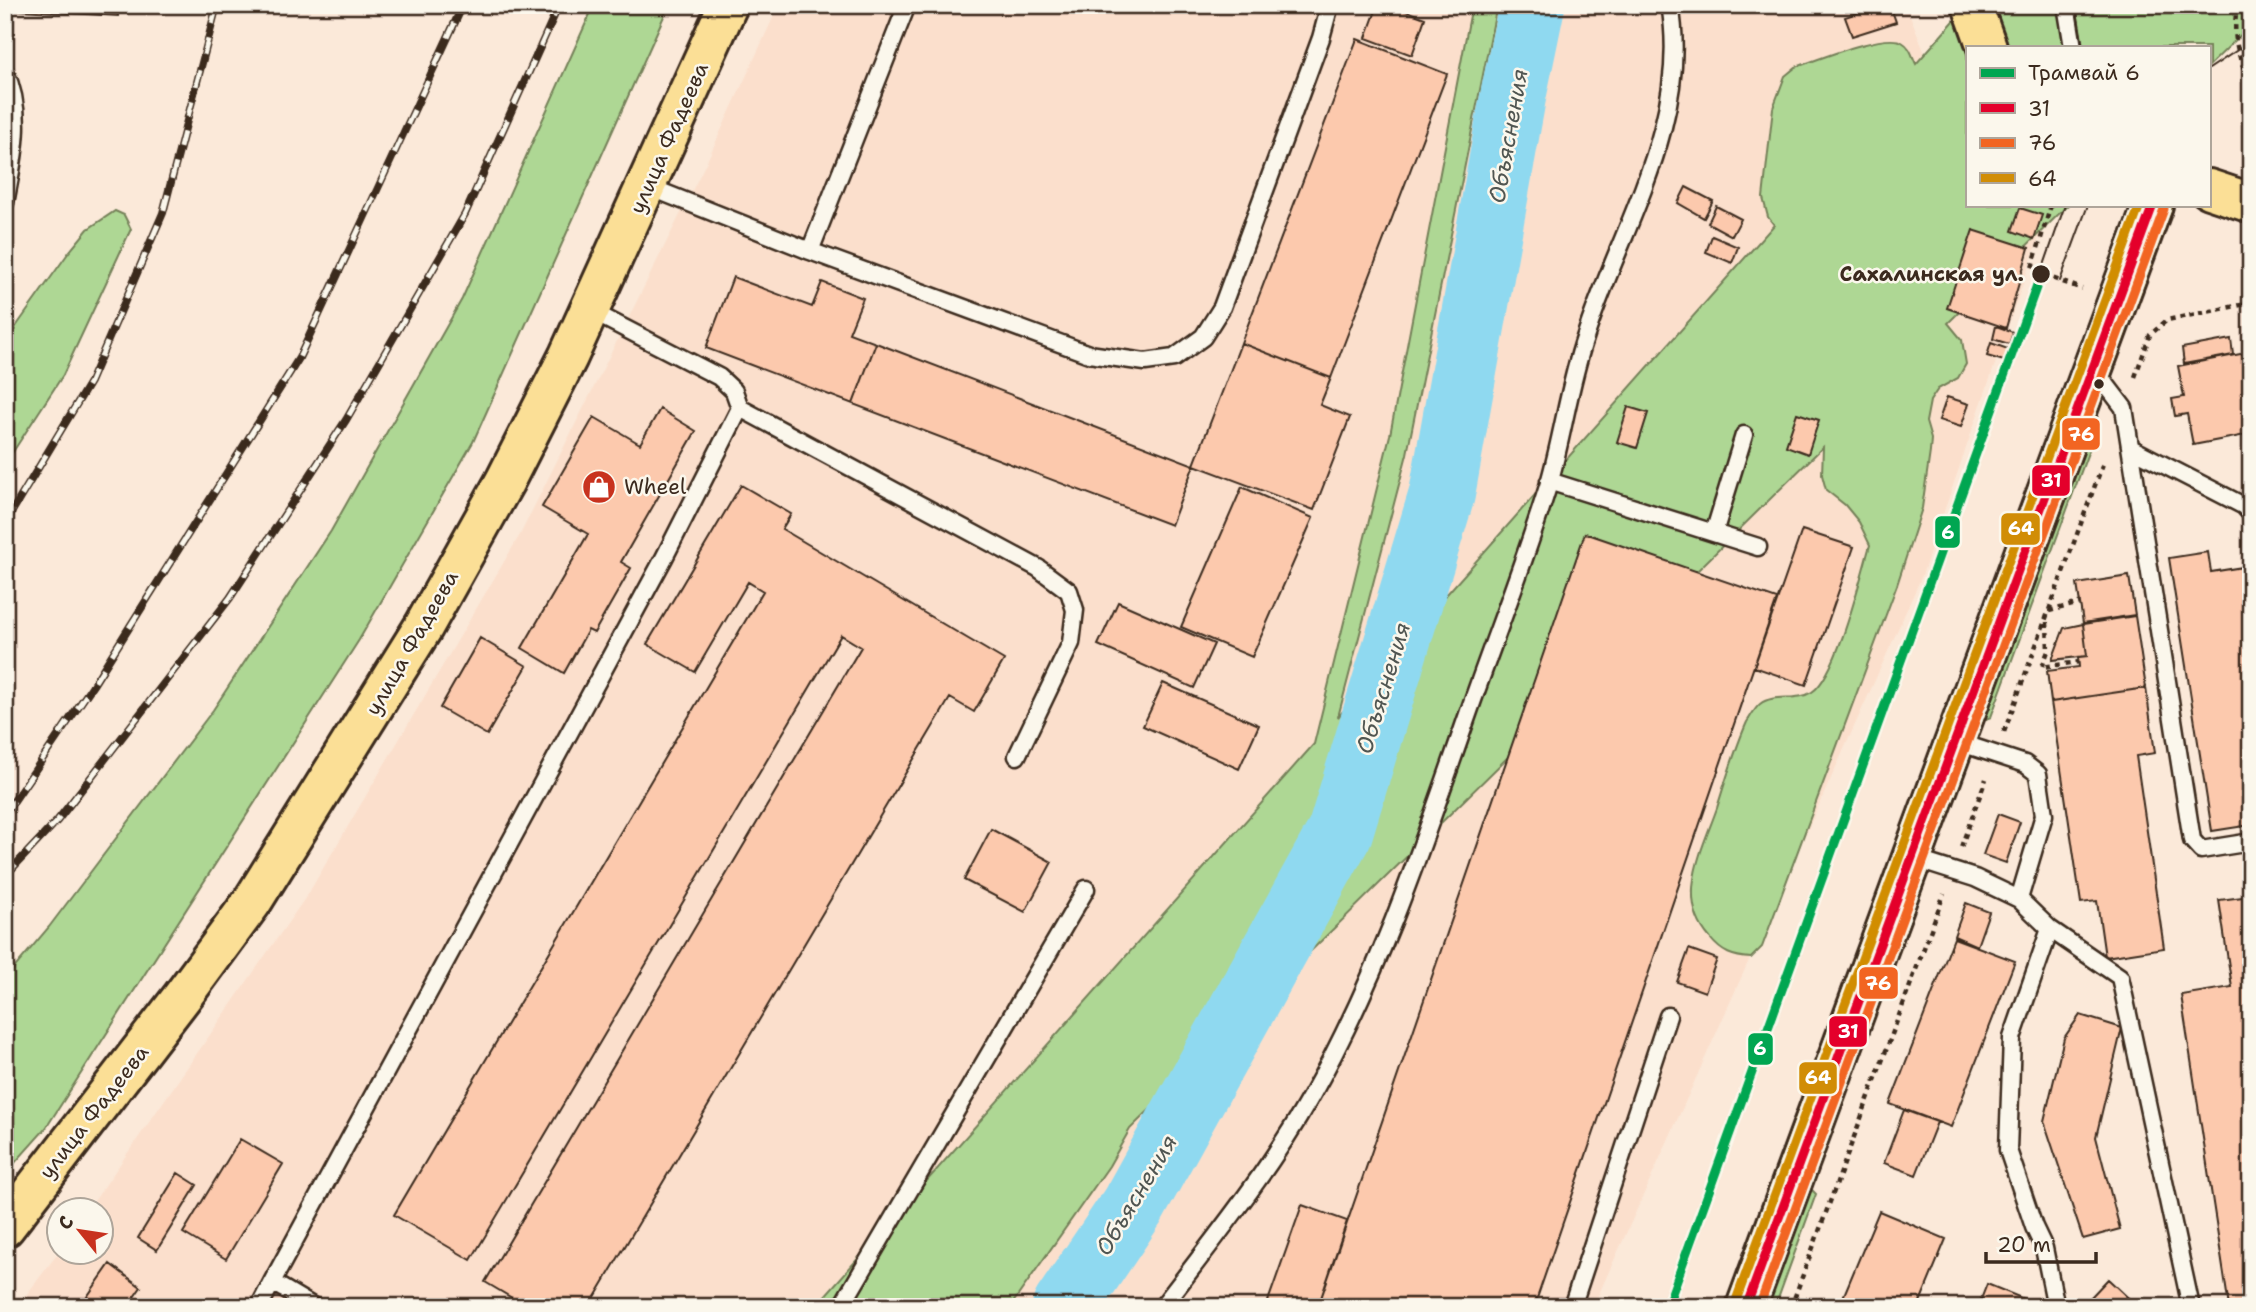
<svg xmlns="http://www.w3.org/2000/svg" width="2256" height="1312" viewBox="0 0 2256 1312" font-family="'Shantell Sans',sans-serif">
<rect width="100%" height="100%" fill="#fbe9d9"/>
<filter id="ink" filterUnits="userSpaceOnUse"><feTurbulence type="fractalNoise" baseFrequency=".0143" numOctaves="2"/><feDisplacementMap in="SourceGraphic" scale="14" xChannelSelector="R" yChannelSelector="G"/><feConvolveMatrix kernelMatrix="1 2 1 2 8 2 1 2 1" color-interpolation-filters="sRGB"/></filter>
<g filter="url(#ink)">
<!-- built -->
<path fill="#fbdfcc" d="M 779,5 L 1906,5 L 1967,160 L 1967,205 L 2047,214 L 1921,578 L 1593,1307 L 17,1307 L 59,1252 L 102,1252 L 102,1210 L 88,1210 L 308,894 L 521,533 L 707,161 Z"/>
<!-- green -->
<path fill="#aed794" stroke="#748059" stroke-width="2" d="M 594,5 L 669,5 L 473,442 L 359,640 L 46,1128 L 5,1174 L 5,979 L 49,927 L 213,710 L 331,531 L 462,299 Z
M 1472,5 L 1497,5 L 1407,454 L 1338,717 L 1774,225 L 1768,217 L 1763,198 L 1773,108 L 1785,76 L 1796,67 C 1817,60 1885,32 1902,42 C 1911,47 1912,56 1916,64 L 1968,5 L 2251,5 L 2251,25 L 2209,66 L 2209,47 L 1967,47 L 1967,205 L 2068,205 L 1948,323 L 1962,340 L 1966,364 L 1958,378 L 1938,389 L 1930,401 L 1926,422 L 1931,439 L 1930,452 L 1922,508 L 1897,585 L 1762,947 L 1751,958 C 1733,957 1722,953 1710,938 C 1675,899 1702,851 1717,808 C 1726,779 1735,749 1747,722 C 1751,716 1755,708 1760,704 C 1774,693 1797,702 1812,692 C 1837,676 1861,576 1870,545 L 1859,522 L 1845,505 L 1826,490 L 1822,475 L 1823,447 L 1130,1129 L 1109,1166 L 1010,1307 L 953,1307 L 957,1301 L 950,1307 L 815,1307 L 1314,744 L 1390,435 Z
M 115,211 L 124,215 L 131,229 L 63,375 L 5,464 L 5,342 L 69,252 L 88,229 Z
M 2086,443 L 2090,445 L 2090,447 L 1991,717 L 1986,719 L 1984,715 Z
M 1811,1189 L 1816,1194 L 1775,1307 L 1767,1307 Z"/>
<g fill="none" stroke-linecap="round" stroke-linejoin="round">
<!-- river -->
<path stroke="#8fd9f0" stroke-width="66" d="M 1065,1307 L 1133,1206 L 1340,832 L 1442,494 L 1513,97 L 1532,5"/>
</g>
<!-- building -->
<path fill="#fcc9ad" stroke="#3b2a1e" stroke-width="2" d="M 5,5 L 119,5 L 118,16 L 5,9 Z
M 1378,5 L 1390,5 L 1425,18 L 1412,55 L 1366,38 Z
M 1881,5 L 1890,5 L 1896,22 L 1852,36 L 1845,17 Z
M 1357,39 L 1447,74 L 1331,378 L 1241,343 Z
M 1686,187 L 1713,201 L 1704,218 L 1678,203 Z
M 1716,206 L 1741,219 L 1732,236 L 1708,223 Z
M 2020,208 L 2042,215 L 2034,239 L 2012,231 Z
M 1973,230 L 2029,248 L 2006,328 L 1947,308 Z
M 1712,236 L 1738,247 L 1732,263 L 1706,252 Z
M 733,277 L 812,307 L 822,282 L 863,298 L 849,333 L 876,343 L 853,404 L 706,348 Z
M 1996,326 L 2013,332 L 2009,344 L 1993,339 Z
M 2231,339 L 2233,355 L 2184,364 L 2182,348 Z
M 876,343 L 1194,465 L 1171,525 L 853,404 Z
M 1241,343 L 1331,378 L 1320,405 L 1350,417 L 1314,510 L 1194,465 Z
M 1991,343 L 2008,349 L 2004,361 L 1987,356 Z
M 2251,352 L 2251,434 L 2193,445 L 2187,414 L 2175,416 L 2172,399 L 2184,397 L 2178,366 Z
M 1947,397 L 1969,404 L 1961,427 L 1939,420 Z
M 1628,407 L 1648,413 L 1637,448 L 1617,442 Z
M 660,409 L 696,431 L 621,562 L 631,568 L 594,633 L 588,630 L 564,673 L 522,648 L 588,534 L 542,507 L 594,417 L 640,444 Z
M 1797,413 L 1819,420 L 1808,454 L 1786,446 Z
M 741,485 L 791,514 L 782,529 L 1004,660 L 974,712 L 950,698 L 589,1307 L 527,1307 L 485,1282 L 861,647 L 841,635 L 471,1260 L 394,1215 L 763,591 L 748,582 L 695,672 L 647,644 Z
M 1242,487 L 1313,518 L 1252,657 L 1181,627 Z
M 1802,530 L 1854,547 L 1806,685 L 1754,667 Z
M 1585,533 L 1777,599 L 1534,1307 L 1318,1307 Z
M 2208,552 L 2211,572 L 2243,567 L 2251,614 L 2251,825 L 2212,831 L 2169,558 Z
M 2129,576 L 2135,615 L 2083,623 L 2077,584 Z
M 1118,602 L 1214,644 L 1194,688 L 1098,645 Z
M 2135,616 L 2146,688 L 2051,702 L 2047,671 L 2079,667 L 2078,657 L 2087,656 L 2083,624 Z
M 2083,624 L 2087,656 L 2052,660 L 2064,628 Z
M 480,638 L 527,666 L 487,735 L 440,708 Z
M 1163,683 L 1259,725 L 1239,769 L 1143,726 Z
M 2146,688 L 2155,753 L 2136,756 L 2164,948 L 2105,957 L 2097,901 L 2081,903 L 2051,702 Z
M 1998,814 L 2020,822 L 2006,863 L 1983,855 Z
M 991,829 L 1052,862 L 1025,912 L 964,880 Z
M 2251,896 L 2251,1307 L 2229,1307 L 2181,995 L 2232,987 L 2219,900 Z
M 1966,903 L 1989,912 L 1977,946 L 1954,936 Z
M 1954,938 L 2015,961 L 1951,1127 L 1890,1104 Z
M 1689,949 L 1717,959 L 1705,992 L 1677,982 Z
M 2080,1015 L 2122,1028 L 2096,1137 L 2120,1229 L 2083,1239 L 2044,1121 L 2064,1038 Z
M 1904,1110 L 1937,1122 L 1916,1175 L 1884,1163 Z
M 240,1139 L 283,1164 L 226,1259 L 183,1233 Z
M 178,1173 L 197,1185 L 157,1250 L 138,1238 Z
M 1302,1205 L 1347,1221 L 1318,1307 L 1266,1307 Z
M 1879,1211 L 1946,1239 L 1918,1307 L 1839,1307 Z
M 110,1264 L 141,1287 L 127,1307 L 80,1307 Z
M 2108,1279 L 2138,1307 L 2100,1307 L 2090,1298 Z
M 1987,1284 L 2024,1299 L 2021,1307 L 1978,1307 Z"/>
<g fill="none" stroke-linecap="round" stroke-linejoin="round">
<!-- lane casing -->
<g stroke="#3b2a1e" stroke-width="21">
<path id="lane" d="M 2066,5 L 2073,47
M 5,72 C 25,114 13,160 5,203
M 647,186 L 810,251 L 1089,354 L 1145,362 L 1174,358 L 1203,337 L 1222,307 L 1321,38 L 1330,5
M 810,251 L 907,5
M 2095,370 L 2124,408 L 2192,840 L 2201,850 L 2251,842
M 740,408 L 1038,568 L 1069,591 L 1075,610 L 1071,643 L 1017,756
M 2131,448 L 2244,506 L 2251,514
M 1549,481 L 1758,547
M 1714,533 L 1744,435
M 1955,741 L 2025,764 L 2038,774 L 2044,815 L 2019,899
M 1912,858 L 1975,878 L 2019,899 L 2050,929 L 2120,977 L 2191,1307
M 2050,929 L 2012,1038 L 2008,1150 L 2034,1227 L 2044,1248 L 2056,1307
M 259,1307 L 272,1282
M 314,1307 L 272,1282 L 664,558 L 740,408 L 734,391 L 719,377 L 591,311
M 841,1307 L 1086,889
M 1162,1307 C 1214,1239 1268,1172 1310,1098 C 1378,978 1422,847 1467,717 C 1494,639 1525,562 1549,483 C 1563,435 1569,385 1585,338 C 1619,231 1691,122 1670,5
M 1572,1307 L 1668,1016"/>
</g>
<!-- primary casing -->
<g stroke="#3b2a1e" stroke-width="44">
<path id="primary" d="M 1972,5 L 1987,47
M 2209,189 L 2251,203
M 5,1227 L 182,997 L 252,902 L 424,626 L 505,481 L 568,357 L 728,5
M 1746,1307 L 2153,205"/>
</g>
<!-- path -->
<path stroke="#3b2a1e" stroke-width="4.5" stroke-dasharray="5 5" stroke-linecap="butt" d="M 2237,5 C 2232,43 2238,53 2251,87
M 2051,205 L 2032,268 L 2041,274 L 2082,289
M 2135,377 L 2150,335 L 2167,320 L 2251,303
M 2049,611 L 2080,603
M 2047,622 L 2048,651 L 2042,667 L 2079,662
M 2004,732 L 2104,461
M 1961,847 L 1986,779
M 1791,1307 L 1944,894"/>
<!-- lane -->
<use href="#lane" stroke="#fbf7ec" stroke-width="16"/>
<!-- primary -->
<use href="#primary" stroke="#fbdf96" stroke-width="38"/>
<!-- tram -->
<path stroke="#3b2a1e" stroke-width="2" d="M 2076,5 L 2083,47
M 2209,69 L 2251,41
M 2041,274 L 2065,205
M 2060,281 L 2088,205"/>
<!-- rail casing -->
<g stroke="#3b2a1e" stroke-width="8">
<path id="rail" d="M 5,523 L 90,382 L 163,213 L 217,5
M 5,814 L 93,685 L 299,358 L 463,5
M 5,876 L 57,821 L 230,598 L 346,420 L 465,214 L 559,5"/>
</g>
<!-- rail -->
<use href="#rail" stroke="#fbf7ec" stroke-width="5" stroke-dasharray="16" stroke-linecap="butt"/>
<!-- bus-1 casing -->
<g stroke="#fbf7ec" stroke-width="14">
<path id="bus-1" d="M 1746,1307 L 2153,205"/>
</g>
<!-- bus-2 casing -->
<g stroke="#fbf7ec" stroke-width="14">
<path id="bus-2" d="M 1759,1307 L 2164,209"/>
</g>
<!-- bus-3 casing -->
<g stroke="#fbf7ec" stroke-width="14">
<path id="bus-3" d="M 1735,1303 L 2140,205"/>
</g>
<!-- bus-1 -->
<use href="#bus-1" stroke="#e4002b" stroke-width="9"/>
<!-- bus-2 -->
<use href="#bus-2" stroke="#f26522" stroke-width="9"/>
<!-- bus-3 -->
<use href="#bus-3" stroke="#d18d06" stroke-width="9"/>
<!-- tram-1 casing -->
<g stroke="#fbf7ec" stroke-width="14">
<path id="tram-1" d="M 1667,1307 L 2041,274"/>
</g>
<!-- tram-1 -->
<use href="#tram-1" stroke="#00a651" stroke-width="9"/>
</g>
</g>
<!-- icons -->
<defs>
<g id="shop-disc" transform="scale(1.75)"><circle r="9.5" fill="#c8321e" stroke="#fbf7ec"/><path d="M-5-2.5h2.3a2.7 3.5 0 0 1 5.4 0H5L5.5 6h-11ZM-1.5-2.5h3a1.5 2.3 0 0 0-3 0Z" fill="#fff"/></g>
</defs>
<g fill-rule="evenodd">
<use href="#shop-disc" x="599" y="487"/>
</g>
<!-- markers -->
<g fill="#3b2a1e" stroke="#fbf7ec" stroke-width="2.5">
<circle cx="2041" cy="274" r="10"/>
<circle cx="2099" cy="384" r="6"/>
</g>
<g text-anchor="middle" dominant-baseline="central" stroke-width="5" stroke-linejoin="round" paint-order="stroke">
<!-- street labels -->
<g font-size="21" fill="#3b2a1e" stroke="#fbf7ec">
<text transform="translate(669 138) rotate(-66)">улица Фадеева</text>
<text transform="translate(412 643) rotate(-60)">улица Фадеева</text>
<text transform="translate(94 1112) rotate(-52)">улица Фадеева</text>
</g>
<!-- stop labels -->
<g font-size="21" font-weight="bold" fill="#3b2a1e" stroke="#fbf7ec" text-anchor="end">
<text x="2024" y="274">Сахалинская ул.</text>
</g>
<!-- poi labels -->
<g font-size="21" fill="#3b2a1e" stroke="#fbf7ec" text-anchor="start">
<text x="624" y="487">Wheel</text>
</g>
<!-- water labels -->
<g font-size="23" font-style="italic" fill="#505652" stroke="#fbf7ec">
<text transform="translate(1508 136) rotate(-80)">Объяснения</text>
<text transform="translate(1383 688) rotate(-73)">Объяснения</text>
<text transform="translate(1136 1195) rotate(-59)">Объяснения</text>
</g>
</g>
<g stroke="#fbf7ec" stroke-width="2.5">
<rect x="2061" y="417" width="40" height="34" rx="7" fill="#f26522"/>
<rect x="2031" y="464" width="40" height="33" rx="7" fill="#e4002b"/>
<rect x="2000" y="512" width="41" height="34" rx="7" fill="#d18d06"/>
<rect x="1934" y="515" width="27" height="34" rx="7" fill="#00a651"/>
<rect x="1858" y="966" width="41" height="34" rx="7" fill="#f26522"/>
<rect x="1828" y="1015" width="40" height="33" rx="7" fill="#e4002b"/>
<rect x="1747" y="1032" width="27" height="34" rx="7" fill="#00a651"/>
<rect x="1798" y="1061" width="40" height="34" rx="7" fill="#d18d06"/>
</g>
<g font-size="19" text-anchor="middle" font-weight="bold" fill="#fff">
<text x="2081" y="441">76</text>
<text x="2051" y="487">31</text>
<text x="2021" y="535">64</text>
<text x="1948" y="539">6</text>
<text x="1878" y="990">76</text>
<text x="1848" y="1038">31</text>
<text x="1760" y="1055">6</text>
<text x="1818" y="1084">64</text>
</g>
<!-- margin -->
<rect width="2256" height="1312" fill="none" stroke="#fbf7ec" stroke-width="28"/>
<rect x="14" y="14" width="2228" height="1284" fill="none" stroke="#3b2a1e" stroke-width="2.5" filter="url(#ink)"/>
<!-- legend -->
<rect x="1966" y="46" width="245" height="161" fill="#fbf7ec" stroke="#aea59a" stroke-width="2"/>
<rect x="1980" y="68" width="35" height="10" fill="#00a651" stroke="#aea59a" stroke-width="2"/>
<text x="2028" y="80" font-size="21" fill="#3b2a1e">Трамвай 6</text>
<rect x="1980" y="103" width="35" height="10" fill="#e4002b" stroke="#aea59a" stroke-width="2"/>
<text x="2028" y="116" font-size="21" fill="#3b2a1e">31</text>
<rect x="1980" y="138" width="35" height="10" fill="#f26522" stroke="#aea59a" stroke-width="2"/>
<text x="2028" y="150" font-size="21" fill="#3b2a1e">76</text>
<rect x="1980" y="173" width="35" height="10" fill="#d18d06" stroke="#aea59a" stroke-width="2"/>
<text x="2028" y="186" font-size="21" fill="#3b2a1e">64</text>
<!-- north arrow -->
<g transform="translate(80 1231) rotate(300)"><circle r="33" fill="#fbf7ec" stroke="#aea59a" stroke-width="2"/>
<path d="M0-5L12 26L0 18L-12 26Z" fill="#c8321e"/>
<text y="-10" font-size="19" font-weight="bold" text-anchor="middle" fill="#3b2a1e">С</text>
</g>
<!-- scale -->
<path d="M1986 1252v10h110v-10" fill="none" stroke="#3b2a1e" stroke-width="3.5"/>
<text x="1997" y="1252" font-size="21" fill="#3b2a1e" stroke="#fbf7ec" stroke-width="5" paint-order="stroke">20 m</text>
</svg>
